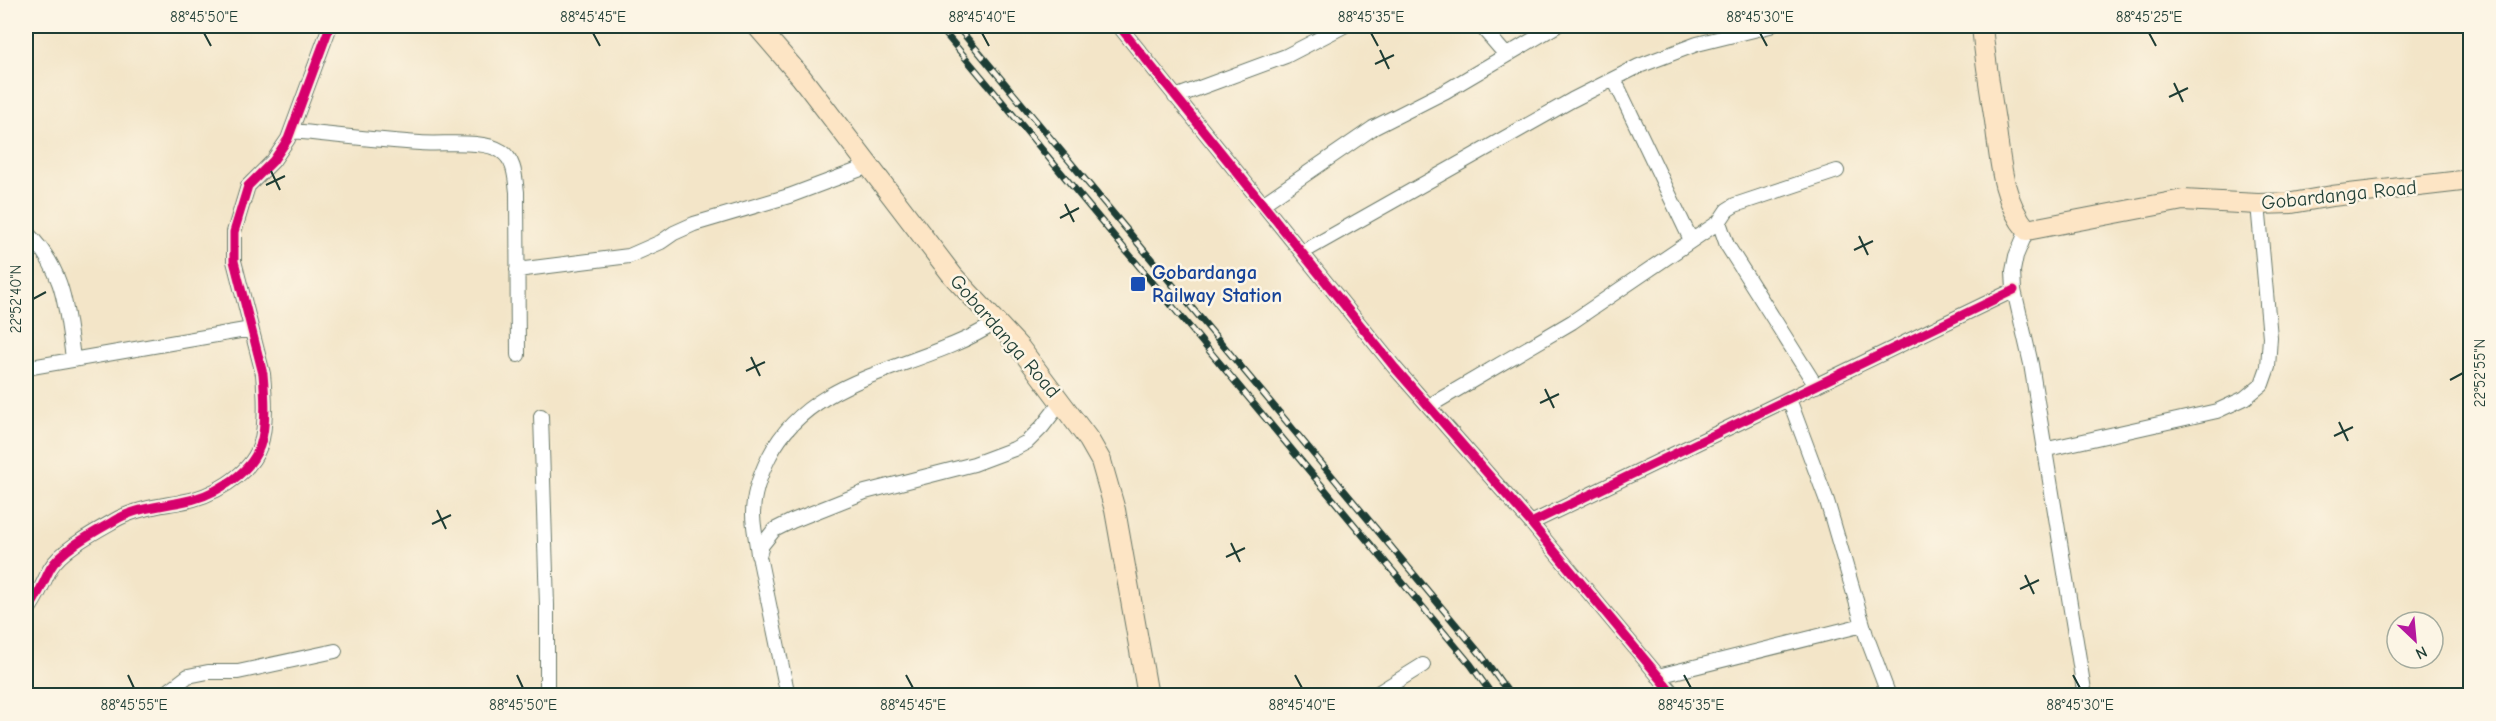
<svg xmlns="http://www.w3.org/2000/svg" width="2496" height="721" viewBox="0 0 2496 721" font-family="'Comic Neue',sans-serif">
<rect width="100%" height="100%" fill="#fcf5e5"/>
<filter id="ink" filterUnits="userSpaceOnUse"><feTurbulence type="fractalNoise" baseFrequency=".0167" numOctaves="2"/><feDisplacementMap in="SourceGraphic" scale="12" xChannelSelector="R" yChannelSelector="G"/><feConvolveMatrix kernelMatrix="1 2 1 2 8 2 1 2 1" color-interpolation-filters="sRGB"/></filter>
<filter id="wash" filterUnits="userSpaceOnUse"><feTurbulence type="fractalNoise" baseFrequency=".008" numOctaves="4" result="noise"/><feDisplacementMap in="SourceGraphic" scale="24" xChannelSelector="R" yChannelSelector="G"/><feGaussianBlur stdDeviation="1.35" result="paint"/><feColorMatrix in="noise" values="0 0 0 0 0 0 0 0 0 0 0 0 0 0 0 0 0 1.4 0 .05"/><feComposite in="paint" operator="in"/></filter>
<g filter="url(#wash)">
<rect width="100%" height="100%" fill="#f3e5c8"/>
</g>
<g filter="url(#ink)">
<g fill="none" stroke-linecap="round" stroke-linejoin="round">
<!-- minor casing -->
<g stroke="#697868" stroke-width="16">
<path id="minor" d="M 1119,26 L 1395,368 L 1531,523 L 1675,696
M 1481,26 L 1506,55
M 1614,79 L 1691,240
M 1175,97 L 1286,56 L 1344,26
M 292,131 C 334,135 377,140 420,143 C 441,145 484,139 501,151 C 515,160 515,177 517,192 L 518,355
M 1264,203 L 1373,128 L 1446,91 L 1556,26
M 2027,230 L 2016,256 L 2013,271 L 2014,290 L 2031,364 L 2085,696
M 26,232 C 65,269 66,308 73,358
M 1303,252 L 1572,100 L 1639,66 L 1697,44 L 1770,26
M 517,270 L 629,256 L 661,242 L 674,233 L 694,224 L 789,196 L 869,166
M 26,368 L 251,329
M 1816,386 L 1727,245 L 1719,222 L 1727,210 L 1735,205 L 1837,171
M 1789,399 L 1827,501 L 1866,635 L 1889,696
M 1429,406 L 1572,322 L 1719,222
M 541,416 L 547,605 L 547,696
M 2043,450 L 2217,411 L 2245,398 L 2262,384 L 2268,367 L 2270,337 L 2258,204
M 1531,523 L 2014,290
M 758,555 C 757,542 753,527 753,514 C 753,494 760,475 769,457 C 811,372 923,370 995,323
M 26,613 C 37,599 42,585 50,569 C 61,549 100,529 119,518 C 139,508 160,506 181,502 C 211,497 249,476 260,446 C 267,425 265,396 263,374 L 234,261 L 234,232 L 248,186 L 273,161 L 288,139 L 330,26
M 1658,676 L 1863,625
M 162,696 L 188,676 L 208,672 L 238,672 L 335,651
M 788,696 L 759,556 L 762,545 L 774,530 L 792,521 L 865,492 L 974,464 L 1014,449 L 1027,442 L 1042,427 L 1062,401
M 1373,696 L 1423,665"/>
</g>
<!-- secondary casing -->
<g stroke="#697868" stroke-width="22">
<path id="secondary" d="M 757,26 L 801,77 L 953,276 L 1020,348 L 1089,440 L 1101,461 L 1115,510 L 1148,696
M 1982,26 C 1985,58 1990,90 1995,121 C 2000,158 2002,201 2027,230 L 2183,200 L 2258,204 L 2292,203 L 2332,196 L 2470,180"/>
</g>
<!-- minor -->
<use href="#minor" stroke="#fff" stroke-width="14"/>
<!-- secondary -->
<use href="#secondary" stroke="#fde5c5" stroke-width="20"/>
<!-- rail casing -->
<g stroke="#1f3d34" stroke-width="7">
<path id="rail" d="M 939,26 L 1471,665 L 1493,696
M 957,26 L 1482,656 L 1511,696"/>
</g>
<!-- rail -->
<use href="#rail" stroke="#fcf5e5" stroke-width="4.5" stroke-dasharray="14" stroke-linecap="butt"/>
<!-- cycleway casing -->
<g stroke="#fcf5e5" stroke-width="13">
<path id="cycleway" d="M 1119,26 L 1395,368 L 1531,523 L 1675,696
M 1531,523 L 2014,290
M 26,613 C 37,599 42,585 50,569 C 61,549 100,529 119,518 C 139,508 160,506 181,502 C 211,497 249,476 260,446 C 267,425 265,396 263,374 L 234,261 L 234,232 L 248,186 L 273,161 L 288,139 L 330,26"/>
</g>
<!-- cycleway -->
<use href="#cycleway" stroke="#d6006c" stroke-width="9"/>
</g>
</g>
<!-- ticks -->
<path fill="none" stroke="#1f3d34" stroke-width="2" d="M 204,33 L 211,46M 593,33 L 600,46M 982,33 L 989,46M 1371,33 L 1378,46M 1760,33 L 1767,46M 2149,33 L 2156,46M 1380,50 L 1389,69M 1375,64 L 1394,55M 2174,83 L 2183,102M 2169,97 L 2188,88M 271,171 L 280,190M 266,185 L 285,176M 1065,204 L 1074,222M 1060,218 L 1079,208M 1859,236 L 1868,255M 1854,250 L 1873,241M 33,299 L 46,292M 751,357 L 760,376M 746,371 L 765,362M 2450,380 L 2463,373M 1545,389 L 1554,408M 1540,403 L 1559,394M 2339,422 L 2348,441M 2334,436 L 2353,427M 437,510 L 446,529M 432,524 L 451,515M 1231,543 L 1240,562M 1226,557 L 1245,548M 2025,575 L 2034,594M 2020,589 L 2039,580M 128,675 L 134,688M 517,675 L 523,688M 906,675 L 913,688M 1295,675 L 1302,688M 1684,675 L 1691,688M 2073,675 L 2080,688"/>
<!-- markers -->
<rect fill="#1a4fb4" stroke="#fcf5e5" stroke-width="2" x="1130" y="276" width="16" height="16" rx="3"/>
<g text-anchor="middle" dominant-baseline="central" stroke-width="5" stroke-linejoin="round" paint-order="stroke">
<!-- street labels -->
<g font-size="20" fill="#1f3d34" stroke="#fcf5e5">
<text transform="translate(2339 195) rotate(-6)">Gobardanga Road</text>
<text transform="translate(1005 336) rotate(49)">Gobardanga Road</text>
</g>
<!-- transit labels -->
<g font-size="20" font-weight="bold" fill="#164399" stroke="#fcf5e5" text-anchor="start">
<text x="1152" y="272">Gobardanga<tspan x="1152" dy="23">Railway Station</tspan></text>
</g>
</g>
<!-- margin -->
<rect width="2496" height="721" fill="none" stroke="#fcf5e5" stroke-width="66"/>
<!-- north arrow -->
<g transform="translate(2415 640) rotate(154)"><circle r="28" fill="#fcf5e5" stroke="#a4ab9e" stroke-width="1.5"/>
<path d="M0-4.5L10 22L0 15L-10 22Z" fill="#b5179e"/>
<text y="-9" font-size="16" font-weight="bold" text-anchor="middle" fill="#1f3d34">N</text>
</g>
<rect x="33" y="33" width="2430" height="655" fill="none" stroke="#1f3d34" stroke-width="2"/>
<g font-size="15" text-anchor="middle" fill="#1f3d34">
<text x="204" y="22">88°45'50"E</text>
<text x="593" y="22">88°45'45"E</text>
<text x="982" y="22">88°45'40"E</text>
<text x="1371" y="22">88°45'35"E</text>
<text x="1760" y="22">88°45'30"E</text>
<text x="2149" y="22">88°45'25"E</text>
<text transform="translate(16 299) rotate(-90)" y="5">22°52'40"N</text>
<text transform="translate(2480 373) rotate(-90)" y="5">22°52'55"N</text>
<text x="134" y="710">88°45'55"E</text>
<text x="523" y="710">88°45'50"E</text>
<text x="913" y="710">88°45'45"E</text>
<text x="1302" y="710">88°45'40"E</text>
<text x="1691" y="710">88°45'35"E</text>
<text x="2080" y="710">88°45'30"E</text>
</g>
</svg>
